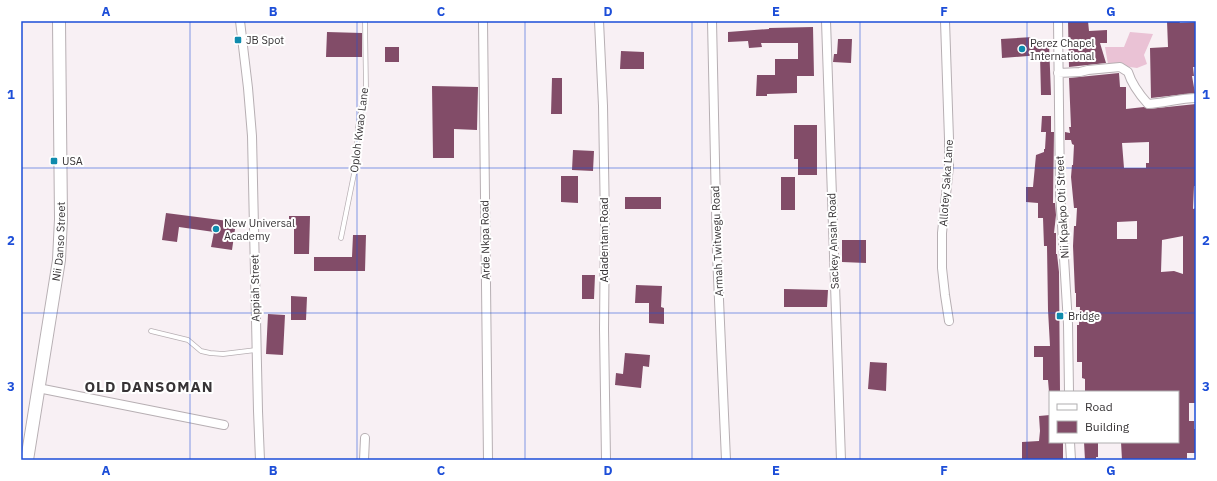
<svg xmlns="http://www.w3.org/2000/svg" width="1217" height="481" viewBox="0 0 1217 481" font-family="'IBM Plex Sans',sans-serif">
<rect width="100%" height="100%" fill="#f8f0f4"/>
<!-- green -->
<path fill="#eac2d5" d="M 1130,32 L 1153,34 L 1144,55 L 1147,64 L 1137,68 L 1108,64 L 1105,47 L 1124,47 Z"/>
<!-- building -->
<path fill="#824c68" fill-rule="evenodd" d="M 1068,21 L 1088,21 L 1089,31 L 1107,30 L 1107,43 L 1100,43 L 1106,63 L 1069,67 Z
M 1167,21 L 1179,21 L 1180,23 L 1196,22 L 1196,67 L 1193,67 L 1194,76 L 1192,76 L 1195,93 L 1151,98 L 1150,48 L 1168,47 Z
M 813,27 L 814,76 L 797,76 L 797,93 L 767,94 L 767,96 L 756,96 L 757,75 L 775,75 L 775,59 L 798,59 L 798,43 L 761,43 L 762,47 L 749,48 L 748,41 L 728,42 L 728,32 L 769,29 L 769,28 Z
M 327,32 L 362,33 L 362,57 L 326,57 Z
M 1033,37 L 1039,43 L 1049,43 L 1051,95 L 1041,95 L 1040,55 L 1002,58 L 1001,39 Z
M 838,39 L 852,39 L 851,63 L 833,62 L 834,54 L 837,54 Z
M 385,47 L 399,47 L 399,62 L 385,62 Z
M 621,51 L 644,52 L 644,69 L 620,69 Z
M 1119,73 L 1120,87 L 1126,87 L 1126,109 L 1144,107 L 1148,109 L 1196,104 L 1196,186 L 1194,186 L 1193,209 L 1196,208 L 1196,403 L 1189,403 L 1189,421 L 1194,421 L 1194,429 L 1196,429 L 1196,453 L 1187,453 L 1187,460 L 1122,460 L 1121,442 L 1178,442 L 1178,392 L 1085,392 L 1085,379 L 1082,378 L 1082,362 L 1077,362 L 1077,325 L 1079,325 L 1080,307 L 1076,307 L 1076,293 L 1075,293 L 1073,246 L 1074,226 L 1076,226 L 1077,208 L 1074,208 L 1071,177 L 1072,165 L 1073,165 L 1074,145 L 1072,144 L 1071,140 L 1065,140 L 1065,132 L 1070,133 L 1069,127 L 1071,127 L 1069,78 ZM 1149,142 L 1149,163 L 1146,163 L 1146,168 L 1124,168 L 1122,143 ZM 1137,221 L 1137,239 L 1117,239 L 1117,222 ZM 1183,236 L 1183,274 L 1174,271 L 1161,272 L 1162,240 Z
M 552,78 L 562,78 L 562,114 L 551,114 Z
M 432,86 L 478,87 L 477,130 L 454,129 L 454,158 L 433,158 Z
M 1042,116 L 1051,116 L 1051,132 L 1054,132 L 1053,203 L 1055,203 L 1056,215 L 1054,233 L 1056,233 L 1056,254 L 1057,254 L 1059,272 L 1060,392 L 1049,392 L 1048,380 L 1043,380 L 1043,357 L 1034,357 L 1034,346 L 1050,346 L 1048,310 L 1047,246 L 1044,246 L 1043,218 L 1038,218 L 1038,203 L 1026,202 L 1026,187 L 1033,187 L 1036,155 L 1044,152 L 1044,149 L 1045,149 L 1046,132 L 1041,132 Z
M 794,125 L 817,125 L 817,175 L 798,175 L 798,159 L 794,159 Z
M 573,150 L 594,151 L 593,171 L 572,170 Z
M 561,176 L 578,176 L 578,203 L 561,202 Z
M 781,177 L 795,177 L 795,210 L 781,210 Z
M 625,197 L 661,197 L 661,209 L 625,209 Z
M 166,213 L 236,222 L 232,250 L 211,247 L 214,232 L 179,227 L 177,242 L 162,240 Z
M 289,216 L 310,216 L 309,254 L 294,254 L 294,229 L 289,229 Z
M 353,235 L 366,235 L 365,271 L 314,271 L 314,257 L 352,257 Z
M 842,240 L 866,240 L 866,263 L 842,262 Z
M 582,275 L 595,275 L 594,299 L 582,299 Z
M 636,285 L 662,286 L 661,307 L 664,308 L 664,324 L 649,323 L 649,303 L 635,303 Z
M 784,289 L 828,290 L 827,307 L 784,307 Z
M 291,296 L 307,297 L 306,320 L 291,320 Z
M 268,314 L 285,315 L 283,355 L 266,354 Z
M 625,353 L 650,355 L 649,367 L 643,366 L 641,388 L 615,385 L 616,373 L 623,374 Z
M 870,362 L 887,363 L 886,391 L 868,389 Z
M 1050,415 L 1050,442 L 1063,442 L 1063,460 L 1022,460 L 1022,442 L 1039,441 L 1040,431 L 1039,416 Z
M 1084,442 L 1098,442 L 1098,457 L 1096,457 L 1096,460 L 1085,460 Z"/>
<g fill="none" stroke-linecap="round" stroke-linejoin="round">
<!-- lane casing -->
<g stroke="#b7afb3" stroke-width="5.5">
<path id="lane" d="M 341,238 L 356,164 L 358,127 L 366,89 L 365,21
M 151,331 L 188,340 L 201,351 L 210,353 L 223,354 L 256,350"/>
</g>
<!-- street casing -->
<g stroke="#b7afb3" stroke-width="10">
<path id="street" d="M 240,21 L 248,88 L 252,136 L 258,411 L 260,460
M 483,21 L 488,460
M 599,21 L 603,106 L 605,222 L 604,329 L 606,460
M 712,21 L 717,254 L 726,460
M 826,21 L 841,460
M 945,21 L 949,139 L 949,166 L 942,233 L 942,268 L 945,295 L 949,321
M 1058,21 L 1060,192 L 1068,324 L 1069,392
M 1058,73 L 1080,72 L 1088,70 L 1120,67 L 1128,72 C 1132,85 1139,94 1148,104 C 1165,103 1180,98 1196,98
M 38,388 L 224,425
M 1070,442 L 1071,460
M 364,460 L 365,438"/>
</g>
<!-- secondary casing -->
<g stroke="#b7afb3" stroke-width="14">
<g id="secondary">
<path id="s1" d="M 27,460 L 59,260 L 61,219 L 59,21"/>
</g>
</g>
<!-- lane -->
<use href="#lane" stroke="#fff" stroke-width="4"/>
<!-- street -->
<use href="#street" stroke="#fff" stroke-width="8"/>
<!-- secondary -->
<use href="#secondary" stroke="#fff" stroke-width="12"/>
</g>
<!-- grid -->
<path fill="none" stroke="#1d4ed8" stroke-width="1" stroke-opacity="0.55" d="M 190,21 L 190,460M 357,21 L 357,460M 525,21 L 525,460M 692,21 L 692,460M 860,21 L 860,460M 1027,21 L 1027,460M 21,168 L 1196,168M 21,313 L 1196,313"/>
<!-- markers -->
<g fill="#0f8bad" stroke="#fff" stroke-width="1.5">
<rect x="234" y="36" width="8" height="8" rx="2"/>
<circle cx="1022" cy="49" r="4"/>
<rect x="50" y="157" width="8" height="8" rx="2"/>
<circle cx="216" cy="229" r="4"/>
<rect x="1056" y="312" width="8" height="8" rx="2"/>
</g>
<g text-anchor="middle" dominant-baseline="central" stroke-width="4" stroke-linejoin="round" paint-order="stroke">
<!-- poi labels -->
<g font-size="11" fill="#373436" stroke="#fff" text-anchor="start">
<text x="246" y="40">JB Spot</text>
<text x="1030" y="43">Perez Chapel<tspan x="1030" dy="13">International</tspan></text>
<text x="62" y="161">USA</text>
<text x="224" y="223">New Universal<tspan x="224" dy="13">Academy</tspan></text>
<text x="1068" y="316">Bridge</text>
</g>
<!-- street labels -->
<g font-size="11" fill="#373436" stroke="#fff">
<text transform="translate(359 130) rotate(-83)">Oploh Kwao Lane</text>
<text transform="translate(946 183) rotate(-86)">Allotey Saka Lane</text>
<text transform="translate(1062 207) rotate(-93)">Nii Kpakpo Oti Street</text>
<text transform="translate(485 240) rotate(-91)">Arde Nkpa Road</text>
<text transform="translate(604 240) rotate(-90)">Adadentam Road</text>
<text transform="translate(717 241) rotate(-92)">Armah Twitwegu Road</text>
<text transform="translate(833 241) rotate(-92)">Sackey Ansah Road</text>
<text stroke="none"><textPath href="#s1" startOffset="221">Nii Danso Street</textPath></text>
<text transform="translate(255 288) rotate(-91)">Appiah Street</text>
</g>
<!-- district labels -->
<g font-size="15" font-weight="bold" letter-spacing="1" fill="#373436" stroke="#fff">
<text x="149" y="386">OLD DANSOMAN</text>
</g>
</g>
<!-- border -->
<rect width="1217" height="481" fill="none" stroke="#ffffff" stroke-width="44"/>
<!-- legend -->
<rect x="1049" y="391" width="130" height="52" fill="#ffffff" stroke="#afaeaf"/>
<rect x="1057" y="404" width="20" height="6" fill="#ffffff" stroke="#afaeaf"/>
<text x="1085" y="411" font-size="12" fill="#373436">Road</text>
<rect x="1057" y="421" width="20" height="12" fill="#824c68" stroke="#afaeaf"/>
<text x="1085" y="431" font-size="12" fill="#373436">Building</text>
<rect x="22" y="22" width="1173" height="437" fill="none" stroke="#1d4ed8" stroke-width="1.5"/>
<g font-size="13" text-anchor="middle" font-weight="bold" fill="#1d4ed8">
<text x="106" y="16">A</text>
<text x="273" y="16">B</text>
<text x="441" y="16">C</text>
<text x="608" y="16">D</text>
<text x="776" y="16">E</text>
<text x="944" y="16">F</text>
<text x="1111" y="16">G</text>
<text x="11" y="99">1</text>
<text x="1206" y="99">1</text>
<text x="11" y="245">2</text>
<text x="1206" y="245">2</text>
<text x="11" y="391">3</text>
<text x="1206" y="391">3</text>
<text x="106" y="475">A</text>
<text x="273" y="475">B</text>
<text x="441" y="475">C</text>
<text x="608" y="475">D</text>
<text x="776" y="475">E</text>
<text x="944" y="475">F</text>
<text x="1111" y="475">G</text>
</g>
</svg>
